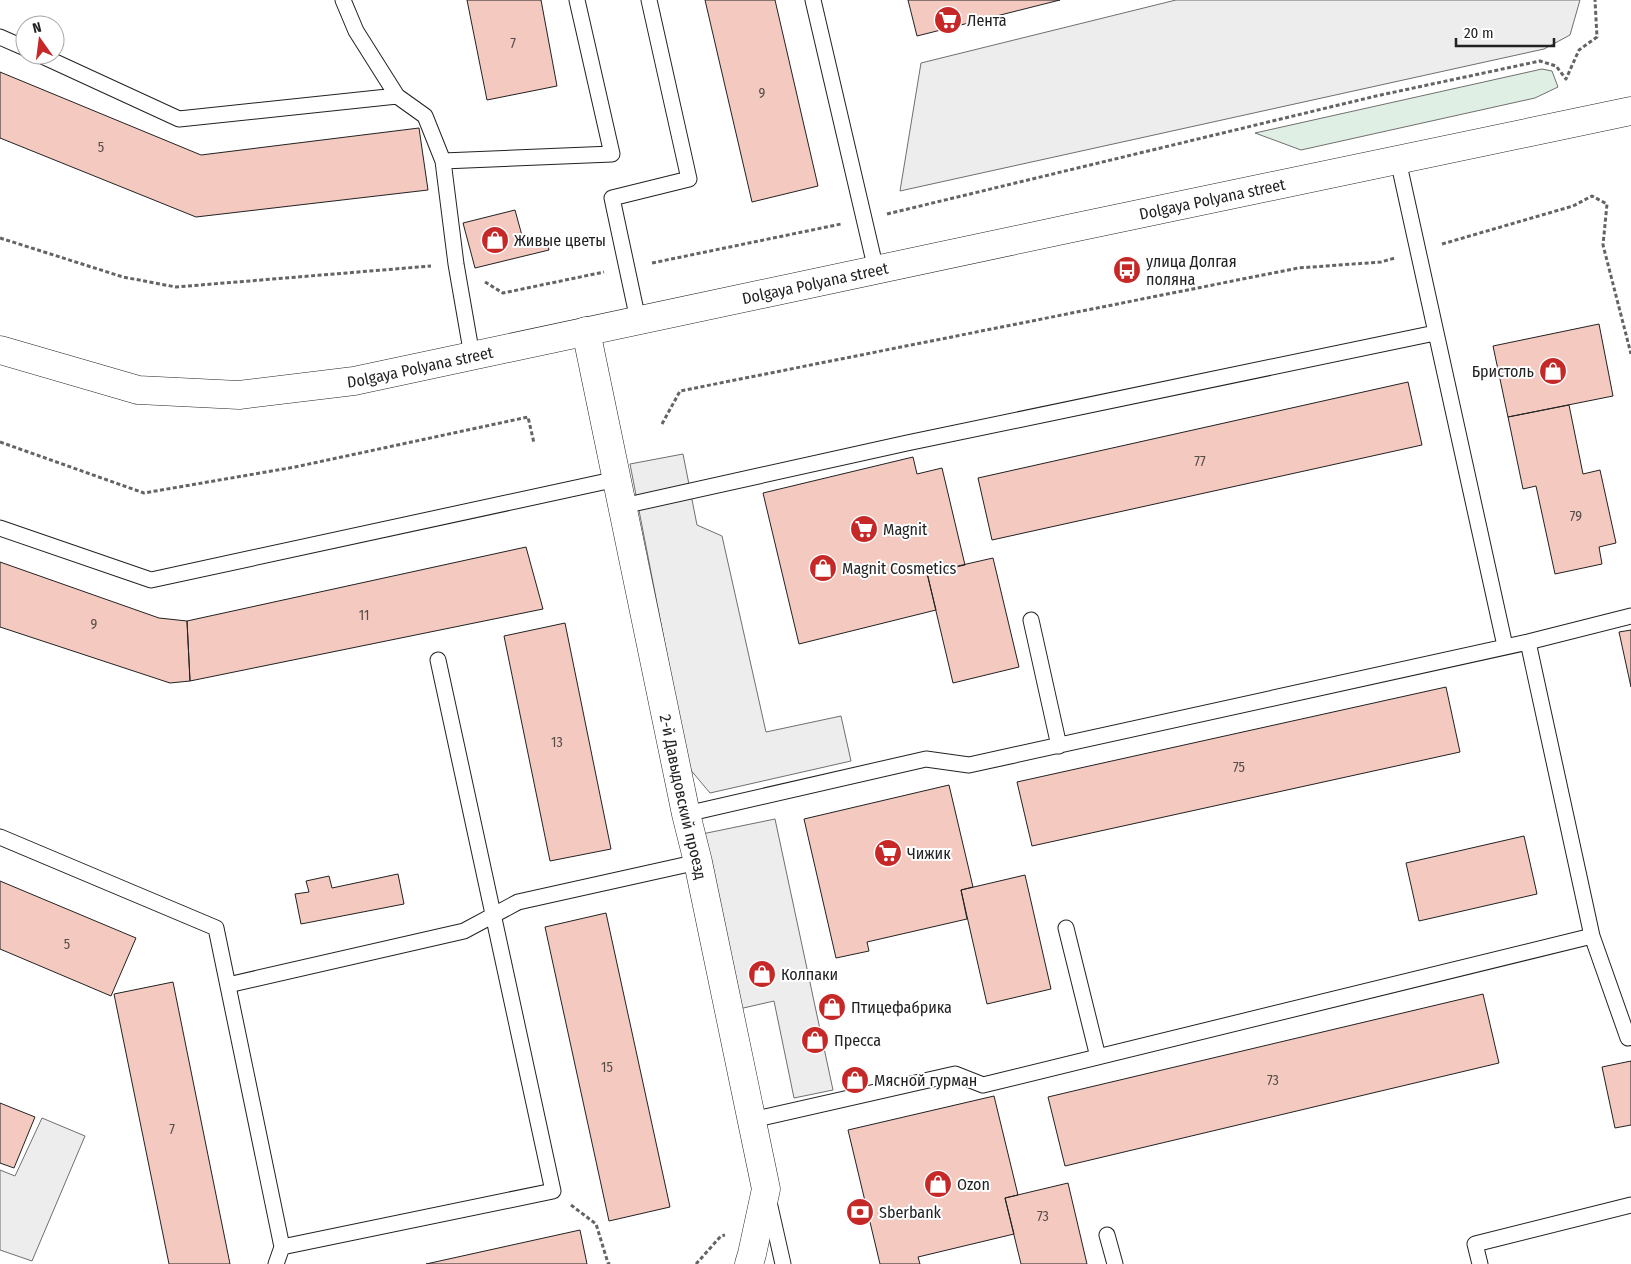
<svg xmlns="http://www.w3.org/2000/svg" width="1631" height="1264" viewBox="0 0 1631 1264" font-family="'Fira Sans Condensed',sans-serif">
<rect width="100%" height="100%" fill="#fff"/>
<!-- green -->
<path fill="#e0efe3" stroke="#6f6f6f" d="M 1542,69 L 1552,71 L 1558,87 L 1535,98 L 1301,150 L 1255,133 Z"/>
<!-- parking -->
<path fill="#ededed" stroke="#6f6f6f" d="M 1176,0 L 1580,0 L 1570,35 L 1544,49 L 900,191 L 921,63 Z
M 683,454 L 697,525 L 722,536 L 766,732 L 841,716 L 851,761 L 710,793 L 689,768 L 630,464 Z
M 775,819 L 833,1090 L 794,1098 L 774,1001 L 739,1009 L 702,834 Z
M 42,1118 L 85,1136 L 32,1261 L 0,1250 L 0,1170 L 15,1176 Z"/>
<!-- building -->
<path fill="#f3c9c0" stroke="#222" d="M 467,0 L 541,0 L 557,86 L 487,100 Z
M 705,0 L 775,0 L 818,186 L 752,202 Z
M 908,0 L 1060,0 L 917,36 Z
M 0,72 L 201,155 L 419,128 L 428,190 L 196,217 L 0,138 Z
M 515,210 L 524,243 L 546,237 L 549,250 L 475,268 L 463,223 Z
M 1599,324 L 1613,396 L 1508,417 L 1493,346 Z
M 1408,382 L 1422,445 L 992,540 L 978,478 Z
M 1569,405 L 1583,474 L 1600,470 L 1616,543 L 1599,547 L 1602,564 L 1555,574 L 1536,486 L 1523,489 L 1508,417 Z
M 913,457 L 917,474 L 942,468 L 965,565 L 927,573 L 936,610 L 799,644 L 763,493 Z
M 526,547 L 543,609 L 190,681 L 187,621 Z
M 993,558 L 1019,667 L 953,683 L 927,573 Z
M 0,562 L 159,618 L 187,621 L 190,681 L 170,683 L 0,627 Z
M 565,623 L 611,849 L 550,861 L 504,636 Z
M 1631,630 L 1631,687 L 1619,632 Z
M 1446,687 L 1460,752 L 1032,846 L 1017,782 Z
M 949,785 L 973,887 L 961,890 L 967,919 L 867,942 L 869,951 L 836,958 L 804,819 Z
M 1524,836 L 1537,894 L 1419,921 L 1406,863 Z
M 398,874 L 404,904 L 301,924 L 295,894 L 309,892 L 306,881 L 329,876 L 332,888 Z
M 1025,875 L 1051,989 L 987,1004 L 961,890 Z
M 0,881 L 136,938 L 111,996 L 0,949 Z
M 606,913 L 670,1207 L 609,1221 L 545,927 Z
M 173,982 L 230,1264 L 169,1264 L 114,994 Z
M 1483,994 L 1499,1063 L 1065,1166 L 1048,1097 Z
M 1631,1061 L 1631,1125 L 1615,1128 L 1602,1067 Z
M 994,1096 L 1018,1195 L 1005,1198 L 1014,1234 L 918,1257 L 920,1264 L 880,1264 L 848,1130 Z
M 0,1103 L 35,1117 L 14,1168 L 0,1163 Z
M 1068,1183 L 1087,1264 L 1021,1264 L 1005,1198 Z
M 580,1230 L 587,1264 L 426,1264 Z"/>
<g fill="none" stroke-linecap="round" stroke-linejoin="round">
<!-- service casing -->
<g stroke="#222" stroke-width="17">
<path id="service" d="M 343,0 L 356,31 L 397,96 L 425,116 L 443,161 L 456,264 L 472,356
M 813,0 L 876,270
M 0,37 L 25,48
M 40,55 L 179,119 L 397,96
M 1398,160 L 1505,646
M 443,161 L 612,154 L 577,0
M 638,320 L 612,198 L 689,179 L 649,0
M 623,506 L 907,443 L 1435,333
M 0,528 L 151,580 L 617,479
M 1031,620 L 1059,746
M 1528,642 L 1592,936 L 1628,1038
M 686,814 L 926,759 L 969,765 L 1528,642 L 1631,616
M 0,837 L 216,928 L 282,1247
M 1066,928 L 1098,1057
M 228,985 L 464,931 L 518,902 L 698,862
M 752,1120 L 955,1074 L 983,1085 L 1592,936
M 769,1202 L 783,1264
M 1107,1235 L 1115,1264
M 276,1264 L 282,1247 L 553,1191 L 438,660
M 1480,1264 L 1475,1244 L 1631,1205"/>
</g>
<!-- tertiary casing -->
<g stroke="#222" stroke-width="29">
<g id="tertiary">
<path id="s1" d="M 586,331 L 686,814 L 698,862 L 766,1189 L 752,1254 L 749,1264"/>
</g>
</g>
<!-- secondary casing -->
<g stroke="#222" stroke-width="29">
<g id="secondary">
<path id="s2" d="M 0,350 L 138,390 L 239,395 L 354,381 L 1077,227 L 1631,111"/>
</g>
</g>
<!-- path -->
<path stroke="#646464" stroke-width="3" stroke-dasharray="4 2.5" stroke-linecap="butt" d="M 887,214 L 1376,96 L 1540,61 L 1556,66 L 1566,79 L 1579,50 L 1597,37 L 1595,0
M 0,238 L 123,277 L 176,287 L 431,266
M 1442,244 L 1573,206 L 1592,196 L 1607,204 L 1603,245 L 1631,354
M 652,263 L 841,224
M 485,282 L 503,293 L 604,272
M 662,424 L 680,391 L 1298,268 L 1381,262 L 1395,258
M 0,442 L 144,493 L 295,467 L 528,417 L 534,443
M 571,1205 L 596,1224 L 608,1263 L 610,1264
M 696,1264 L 721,1236 L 725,1235"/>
<!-- service -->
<use href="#service" stroke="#fff" stroke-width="15"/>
<!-- tertiary -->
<use href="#tertiary" stroke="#fff" stroke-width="28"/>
<!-- secondary -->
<use href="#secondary" stroke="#fff" stroke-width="28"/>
</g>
<!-- icons -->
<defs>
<g id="supermarket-disc" transform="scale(1.4375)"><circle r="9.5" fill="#c62828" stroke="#fff"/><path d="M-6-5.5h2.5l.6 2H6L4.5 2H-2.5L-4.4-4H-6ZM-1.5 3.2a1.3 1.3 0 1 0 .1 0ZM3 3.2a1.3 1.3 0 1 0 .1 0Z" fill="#fff"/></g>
<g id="shop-disc" transform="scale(1.4375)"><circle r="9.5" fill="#c62828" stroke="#fff"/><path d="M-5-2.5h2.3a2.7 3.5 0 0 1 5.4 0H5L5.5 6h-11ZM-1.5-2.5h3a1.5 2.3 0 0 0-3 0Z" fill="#fff"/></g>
<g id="bus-disc" transform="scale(1.4375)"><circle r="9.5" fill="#c62828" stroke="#fff"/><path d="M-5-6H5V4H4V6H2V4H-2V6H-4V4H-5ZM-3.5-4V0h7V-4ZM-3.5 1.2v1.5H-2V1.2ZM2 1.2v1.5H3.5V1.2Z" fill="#fff"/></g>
<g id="bank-disc" transform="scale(1.4375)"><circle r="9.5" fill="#c62828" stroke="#fff"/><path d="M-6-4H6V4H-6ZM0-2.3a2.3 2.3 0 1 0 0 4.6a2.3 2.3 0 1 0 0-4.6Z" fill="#fff"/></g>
</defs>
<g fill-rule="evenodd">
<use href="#supermarket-disc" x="948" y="20"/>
<use href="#shop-disc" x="495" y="240"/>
<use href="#bus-disc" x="1127" y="270"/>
<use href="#shop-disc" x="1553" y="371"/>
<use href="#supermarket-disc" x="864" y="529"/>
<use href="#shop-disc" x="823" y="568"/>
<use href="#supermarket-disc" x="888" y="853"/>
<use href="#shop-disc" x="762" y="974"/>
<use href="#shop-disc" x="832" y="1007"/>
<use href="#shop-disc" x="815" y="1040"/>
<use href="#shop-disc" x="855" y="1080"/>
<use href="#shop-disc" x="938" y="1184"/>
<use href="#bank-disc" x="860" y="1212"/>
</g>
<g text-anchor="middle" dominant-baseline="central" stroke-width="4" stroke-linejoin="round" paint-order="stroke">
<!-- number labels -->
<g font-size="14" fill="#564c4a">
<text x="513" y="43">7</text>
<text x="762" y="93">9</text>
<text x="101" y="147">5</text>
<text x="1200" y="461">77</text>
<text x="1576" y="516">79</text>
<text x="364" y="615">11</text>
<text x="94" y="624">9</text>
<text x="557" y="742">13</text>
<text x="1239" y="767">75</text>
<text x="67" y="944">5</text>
<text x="607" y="1067">15</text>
<text x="1273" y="1080">73</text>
<text x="172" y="1129">7</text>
<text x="1043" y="1216">73</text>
</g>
<!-- poi labels -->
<g font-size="16" fill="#222" stroke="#fff" text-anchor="start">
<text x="967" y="20">Лента</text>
<text x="514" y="240">Живые цветы</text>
<text x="1146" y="261">улица Долгая<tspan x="1146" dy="18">поляна</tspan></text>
<text x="1534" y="371" text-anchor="end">Бристоль</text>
<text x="883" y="529">Magnit</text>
<text x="842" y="568">Magnit Cosmetics</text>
<text x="907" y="853">Чижик</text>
<text x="781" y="974">Колпаки</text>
<text x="851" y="1007">Птицефабрика</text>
<text x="834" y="1040">Пресса</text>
<text x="874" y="1080">Мясной гурман</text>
<text x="957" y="1184">Ozon</text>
<text x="879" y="1212">Sberbank</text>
</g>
<!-- street labels -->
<g font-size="16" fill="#222" stroke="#fff">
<text stroke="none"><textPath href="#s2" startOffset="1238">Dolgaya Polyana street</textPath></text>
<text stroke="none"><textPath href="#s2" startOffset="832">Dolgaya Polyana street</textPath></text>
<text stroke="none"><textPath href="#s2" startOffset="428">Dolgaya Polyana street</textPath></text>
<text stroke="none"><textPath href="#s1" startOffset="476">2-й Давыдовский проезд</textPath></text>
</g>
</g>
<!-- north arrow -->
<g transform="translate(40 40) rotate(346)"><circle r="24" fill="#ffffff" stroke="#a7a7a7"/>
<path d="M0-4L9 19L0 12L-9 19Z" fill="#c62828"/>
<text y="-8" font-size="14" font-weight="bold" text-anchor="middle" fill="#222222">N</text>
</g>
<!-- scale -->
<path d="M1456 38v8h98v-8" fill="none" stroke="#222222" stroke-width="2.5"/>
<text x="1464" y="38" font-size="15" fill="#222222" stroke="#ffffff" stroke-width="4" paint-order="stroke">20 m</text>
</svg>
